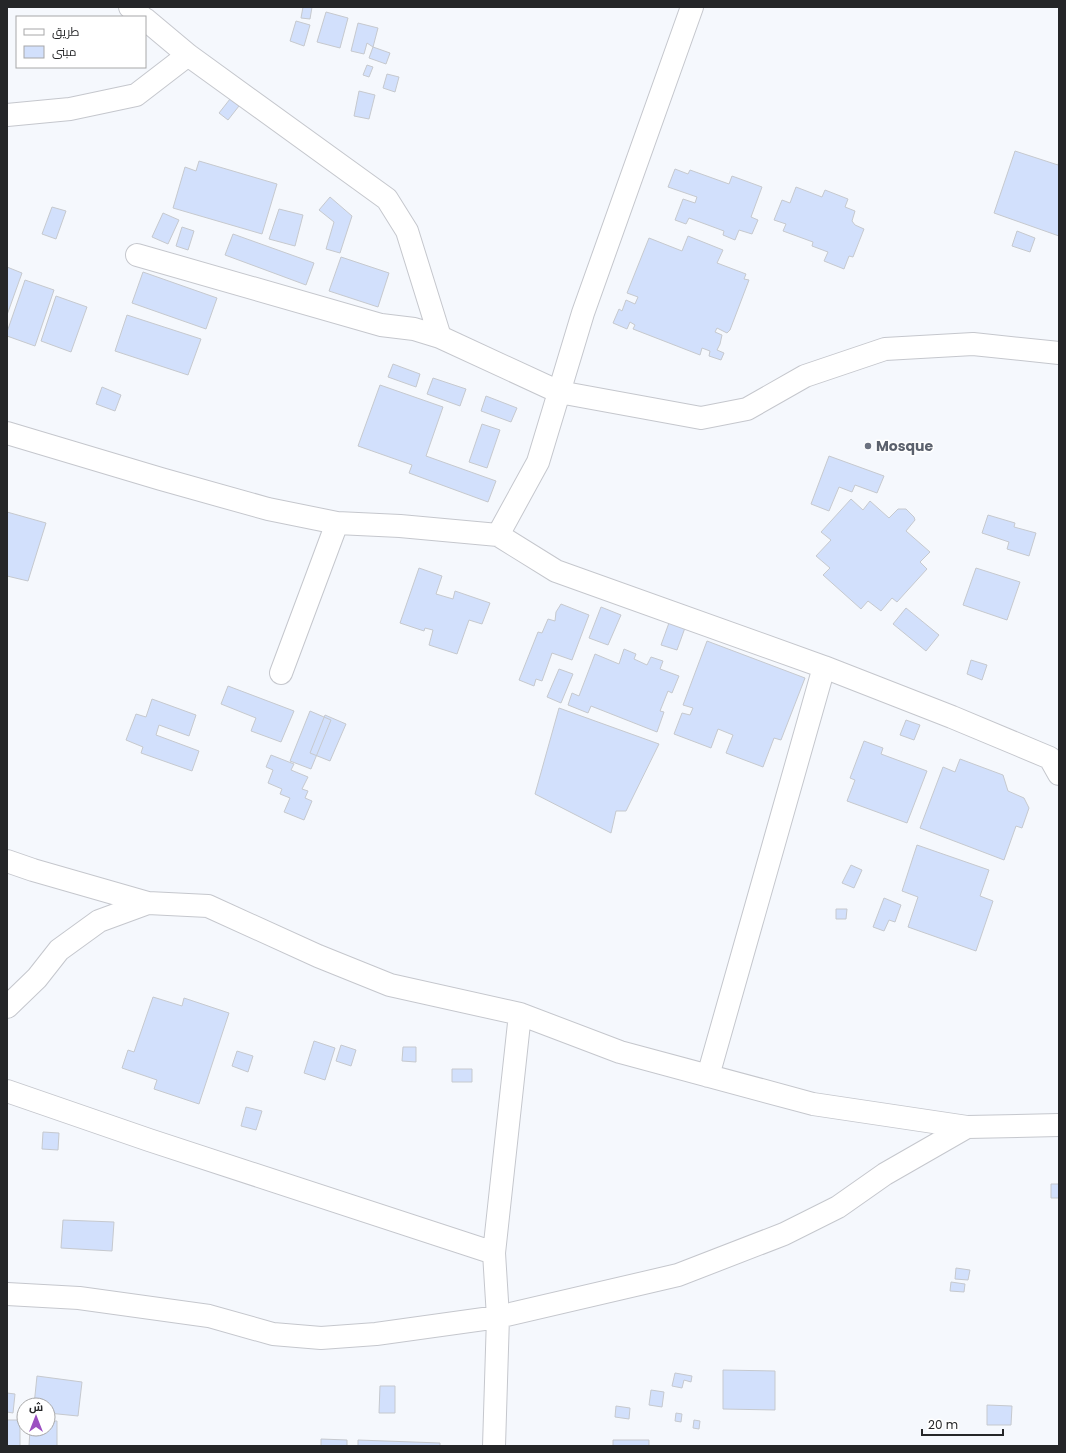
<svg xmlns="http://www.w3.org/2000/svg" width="1066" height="1453" viewBox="0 0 1066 1453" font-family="Poppins,Cairo,sans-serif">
<rect width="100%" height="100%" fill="#f5f8fd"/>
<!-- building -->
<path fill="#d2e0fc" stroke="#c6c9ce" d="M 303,7 L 312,7 L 310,19 L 301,18 Z
M 326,12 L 348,18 L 340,48 L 317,42 Z
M 296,21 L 310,25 L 304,46 L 290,41 Z
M 358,23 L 378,28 L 373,47 L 367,43 L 364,54 L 351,51 Z
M 373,47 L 390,53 L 386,64 L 369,58 Z
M 367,65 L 373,67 L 369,77 L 363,75 Z
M 387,74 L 399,77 L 395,92 L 383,88 Z
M 359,91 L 375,95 L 369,119 L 354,116 Z
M 230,99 L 239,106 L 228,120 L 219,113 Z
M 1015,151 L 1058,165 L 1059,161 L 1059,236 L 994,213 Z
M 199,161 L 277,184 L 262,234 L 173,208 L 185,167 L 196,171 Z
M 675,169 L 688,174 L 690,170 L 729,184 L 732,176 L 762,187 L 751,217 L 758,220 L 752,234 L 739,230 L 735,240 L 723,235 L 724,231 L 689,218 L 686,224 L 675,220 L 683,199 L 695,203 L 697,197 L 668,187 Z
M 796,187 L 822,197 L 825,190 L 848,199 L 845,207 L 855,211 L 852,221 L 855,225 L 864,229 L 853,257 L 849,256 L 844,269 L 824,261 L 828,252 L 812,246 L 813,242 L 783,231 L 786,224 L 774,220 L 782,200 L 790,203 Z
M 330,197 L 352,216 L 340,253 L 326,249 L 334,222 L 319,210 Z
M 52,207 L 66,211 L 56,239 L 42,234 Z
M 279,209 L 303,215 L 295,246 L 269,239 Z
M 163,213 L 179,220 L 168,244 L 152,237 Z
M 182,227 L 194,231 L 188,250 L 176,246 Z
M 1017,231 L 1035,238 L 1030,252 L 1012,246 Z
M 233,234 L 314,263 L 306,285 L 225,255 Z
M 688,236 L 723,250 L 717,263 L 746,274 L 744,279 L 749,280 L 730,330 L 727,333 L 717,328 L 715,332 L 722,335 L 720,344 L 717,350 L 724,353 L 721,360 L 709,356 L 710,351 L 702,348 L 700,355 L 633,329 L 635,325 L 630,322 L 627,329 L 613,323 L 619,309 L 622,311 L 626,300 L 635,304 L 638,297 L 627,293 L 649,238 L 682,251 Z
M 341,257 L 389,273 L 378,307 L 329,291 Z
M 7,267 L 22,273 L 7,315 Z
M 143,272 L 217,298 L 206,329 L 132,303 Z
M 25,280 L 54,290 L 35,346 L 7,336 L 7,332 Z
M 56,296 L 87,307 L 71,352 L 41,341 Z
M 127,315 L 201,339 L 188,375 L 115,351 Z
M 393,364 L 420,374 L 416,387 L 388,377 Z
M 433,378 L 466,389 L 460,406 L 427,394 Z
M 380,385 L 443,407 L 426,456 L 496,481 L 488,502 L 409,473 L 412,465 L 358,446 Z
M 102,387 L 121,395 L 115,411 L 96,404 Z
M 486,396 L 517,408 L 511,422 L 481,411 Z
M 482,424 L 500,430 L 487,468 L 469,462 Z
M 829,456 L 884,476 L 877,493 L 855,485 L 852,492 L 839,487 L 829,511 L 811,504 Z
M 851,499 L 863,510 L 870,501 L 889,518 L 898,509 L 906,509 L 914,517 L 915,520 L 906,531 L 930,552 L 920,562 L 927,569 L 897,602 L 892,598 L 881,611 L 868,601 L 861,609 L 823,575 L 830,568 L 816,556 L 831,540 L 821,532 Z
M 7,512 L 46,523 L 28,581 L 7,576 Z
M 988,515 L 1015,523 L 1014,527 L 1036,533 L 1029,556 L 1007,549 L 1009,542 L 982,533 Z
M 419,568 L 442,576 L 436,594 L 453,599 L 455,591 L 490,603 L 482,624 L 469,620 L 457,654 L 429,645 L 433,630 L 425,628 L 424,631 L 400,623 Z
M 976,568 L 1020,582 L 1007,620 L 963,605 Z
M 561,604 L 589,615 L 572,660 L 552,653 L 542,681 L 536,679 L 534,686 L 519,680 L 538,632 L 542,633 L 548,619 L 555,621 L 556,612 Z
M 601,607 L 621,615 L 608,645 L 589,638 Z
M 906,608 L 939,635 L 926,651 L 893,624 Z
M 670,620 L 686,625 L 677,650 L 661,645 Z
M 707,641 L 805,678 L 781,740 L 774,738 L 763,767 L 726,753 L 733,735 L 718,729 L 711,748 L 674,734 L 682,713 L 690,715 L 693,708 L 683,705 Z
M 624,649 L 636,654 L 634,659 L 647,665 L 651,657 L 663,661 L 660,669 L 679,676 L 672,693 L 668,691 L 660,711 L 664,712 L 657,732 L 591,706 L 588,713 L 568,705 L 572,693 L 579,696 L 595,654 L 619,664 Z
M 971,660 L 987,665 L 982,680 L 967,674 Z
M 559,669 L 573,674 L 561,703 L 547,697 Z
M 228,686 L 294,711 L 281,742 L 251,731 L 256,718 L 221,704 Z
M 152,699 L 196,715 L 189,736 L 159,725 L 156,735 L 199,751 L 192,771 L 141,753 L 143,747 L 126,740 L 136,714 L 146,717 Z
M 559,708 L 659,744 L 626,811 L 616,811 L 611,833 L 535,794 Z
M 310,711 L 331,720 L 311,769 L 290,761 Z
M 325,715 L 346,724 L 330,761 L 310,753 Z
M 906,720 L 920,725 L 914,740 L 900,735 Z
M 864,741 L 883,748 L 881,754 L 927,771 L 907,823 L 847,801 L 855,780 L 850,778 Z
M 271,755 L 294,764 L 291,770 L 308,777 L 302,789 L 308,791 L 305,798 L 312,801 L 304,820 L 284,812 L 290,798 L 280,794 L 282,789 L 268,783 L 273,770 L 266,767 Z
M 960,759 L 1003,775 L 1008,791 L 1024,798 L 1029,808 L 1022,828 L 1016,826 L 1004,860 L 920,828 L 943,767 L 955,772 Z
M 917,845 L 989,870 L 980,896 L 993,901 L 976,951 L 908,927 L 918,897 L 902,891 Z
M 851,865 L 862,870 L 854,888 L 842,883 Z
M 884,898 L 901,905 L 895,922 L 889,920 L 884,931 L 873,927 Z
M 836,909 L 847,909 L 846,919 L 836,919 Z
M 153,997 L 182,1006 L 184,998 L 229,1013 L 199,1104 L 154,1089 L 157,1080 L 122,1068 L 128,1050 L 134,1052 Z
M 314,1041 L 335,1048 L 325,1080 L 304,1073 Z
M 341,1045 L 356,1050 L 351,1066 L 336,1061 Z
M 403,1047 L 416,1047 L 416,1062 L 402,1061 Z
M 237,1051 L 253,1056 L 248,1072 L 232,1066 Z
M 452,1069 L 472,1069 L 472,1082 L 452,1082 Z
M 246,1107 L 262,1111 L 256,1130 L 241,1126 Z
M 43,1132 L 59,1133 L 58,1150 L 42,1149 Z
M 1051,1184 L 1059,1184 L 1059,1198 L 1051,1198 Z
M 63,1220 L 114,1222 L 112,1251 L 61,1248 Z
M 956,1268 L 970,1270 L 968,1280 L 955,1279 Z
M 951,1282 L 965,1284 L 964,1292 L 950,1291 Z
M 723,1370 L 775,1371 L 775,1410 L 723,1409 Z
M 675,1373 L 692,1376 L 691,1382 L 684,1380 L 682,1388 L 672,1386 Z
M 37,1376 L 82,1382 L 78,1416 L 48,1413 L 48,1405 L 34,1405 Z
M 380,1386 L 395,1386 L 395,1413 L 379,1413 Z
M 651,1390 L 664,1392 L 662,1407 L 649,1405 Z
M 7,1393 L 15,1394 L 13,1413 L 7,1412 Z
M 987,1405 L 1012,1406 L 1011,1425 L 987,1425 Z
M 616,1406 L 630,1408 L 629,1419 L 615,1417 Z
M 676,1413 L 682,1414 L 681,1422 L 675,1421 Z
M 7,1420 L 20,1420 L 20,1446 L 7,1446 Z
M 694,1420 L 700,1421 L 699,1429 L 693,1428 Z
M 48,1421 L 57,1421 L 57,1446 L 29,1446 L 30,1429 L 48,1429 Z
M 321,1439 L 347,1440 L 347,1446 L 321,1446 Z
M 358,1440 L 440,1443 L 440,1446 L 358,1446 Z
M 613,1440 L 649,1440 L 649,1446 L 613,1446 Z"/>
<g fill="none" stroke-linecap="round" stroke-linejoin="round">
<!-- minor casing -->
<g stroke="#c5c7cd" stroke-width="24">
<path id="minor" d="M 130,7 L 142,17
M 145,19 L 188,55 L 387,199 L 407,231 L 440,337
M 7,115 L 70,109 L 136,95 L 188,55
M 137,255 L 381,325 L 414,329 L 440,337 L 559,392 L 701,418 L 747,409 L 805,376 L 885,349 L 973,344 L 1059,353
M 7,433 L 161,479 L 268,509 L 337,523 L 400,526 L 498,535 L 556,571 L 824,667 L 952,717 L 1050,758 L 1059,774
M 498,535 L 538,462 L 583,313 L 692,7
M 281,673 L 337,523
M 7,861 L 33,870 L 148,903
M 7,1007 L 37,978 L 59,950 L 99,921 L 148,903 L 208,906 L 318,956 L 390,985 L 520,1014 L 620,1052 L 813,1104 L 967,1127 L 1059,1125
M 708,1076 L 824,667
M 7,1091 L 149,1140 L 494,1253
M 7,1294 L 79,1298 L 209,1316 L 273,1334 L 321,1338 L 376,1334 L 498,1317 L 678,1275 L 784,1234 L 838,1207 L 885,1174 L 967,1127
M 494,1446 L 498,1317 L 494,1253 L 520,1014"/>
</g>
<!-- minor -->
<use href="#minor" stroke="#fff" stroke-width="22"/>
</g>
<!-- markers -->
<circle fill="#6b7280" stroke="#fff" stroke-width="1.5" cx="868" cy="446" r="4"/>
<g text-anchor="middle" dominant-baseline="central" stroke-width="3" stroke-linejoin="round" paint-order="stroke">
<!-- worship labels -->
<g font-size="14" font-weight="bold" fill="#5b616d" stroke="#fff" text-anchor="start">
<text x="876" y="446">Mosque</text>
</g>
</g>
<!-- border -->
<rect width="1066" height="1453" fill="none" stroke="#252628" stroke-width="16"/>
<!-- legend -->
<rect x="16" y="16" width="130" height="52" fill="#ffffff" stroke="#a8a8a9"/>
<rect x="24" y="29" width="20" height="6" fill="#ffffff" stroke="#a8a8a9"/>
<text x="52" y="36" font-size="12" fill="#252628">طريق</text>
<rect x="24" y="46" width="20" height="12" fill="#d2e0fc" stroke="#a8a8a9"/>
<text x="52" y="56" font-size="12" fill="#252628">مبنى</text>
<!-- north arrow -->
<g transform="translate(36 1417)"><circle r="19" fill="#ffffff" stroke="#a8a8a9"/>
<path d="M0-3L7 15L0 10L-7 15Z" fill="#9b4fc1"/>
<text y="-6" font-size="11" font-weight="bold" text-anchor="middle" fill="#252628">ش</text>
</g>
<!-- scale -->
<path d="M922 1429v6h81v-6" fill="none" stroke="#252628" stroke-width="2"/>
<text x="928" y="1429" font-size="12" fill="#252628" stroke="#ffffff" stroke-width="3" paint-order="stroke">20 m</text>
</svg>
